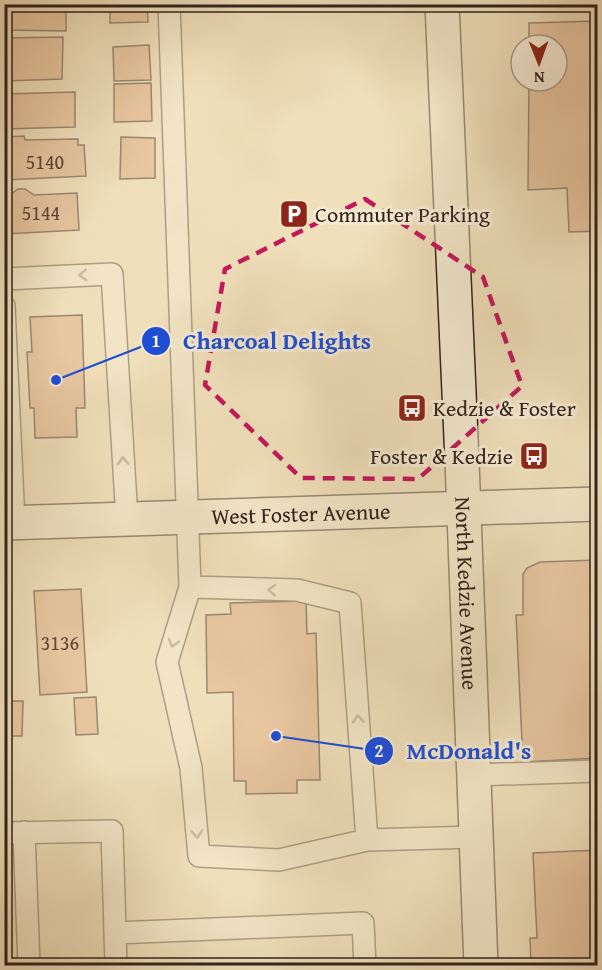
<svg xmlns="http://www.w3.org/2000/svg" width="602" height="970" viewBox="0 0 602 970" font-family="'Gentium Book Plus',serif">
<rect width="100%" height="100%" fill="#efdfba"/>
<filter id="stains"><feTurbulence type="fractalNoise" baseFrequency=".00333" numOctaves="4"/><feColorMatrix values="0 0 0 0 .2 0 0 0 0 .09 0 0 0 0 .02 0 0 0 .5 -.17"/></filter>
<radialGradient id="worn" r=".72"><stop offset=".6" stop-color="#630" stop-opacity="0"/><stop offset="1" stop-color="#630" stop-opacity=".3"/></radialGradient>
<!-- building -->
<path fill="#e1ac83" stroke="#31231c" stroke-width="1.5" d="M 4,4 L 66,4 L 66,31 L 4,30 Z
M 110,4 L 147,4 L 148,22 L 110,23 Z
M 598,21 L 598,231 L 569,232 L 567,188 L 528,190 L 529,81 L 557,81 L 557,45 L 529,45 L 529,23 Z
M 63,37 L 62,79 L 4,81 L 4,38 Z
M 149,45 L 151,80 L 114,81 L 113,47 Z
M 151,83 L 152,121 L 114,122 L 114,84 Z
M 75,92 L 75,127 L 4,129 L 4,94 Z
M 24,136 L 25,140 L 78,139 L 78,145 L 84,145 L 86,176 L 4,180 L 4,137 Z
M 121,137 L 155,138 L 155,178 L 120,179 Z
M 18,189 L 25,189 L 34,195 L 77,193 L 79,230 L 4,234 L 4,195 L 11,194 Z
M 82,315 L 85,408 L 76,408 L 77,437 L 35,438 L 34,408 L 30,408 L 27,352 L 32,352 L 30,317 Z
M 598,560 L 598,758 L 523,762 L 516,615 L 523,615 L 523,574 L 527,568 L 540,562 Z
M 81,589 L 87,692 L 40,695 L 34,591 Z
M 306,601 L 307,634 L 316,633 L 320,780 L 297,780 L 297,793 L 246,794 L 246,781 L 234,781 L 233,692 L 207,693 L 206,615 L 231,614 L 230,603 Z
M 96,697 L 98,734 L 76,735 L 74,698 Z
M 4,701 L 23,701 L 22,736 L 4,736 Z
M 598,850 L 598,966 L 531,966 L 530,938 L 537,938 L 533,853 Z"/>
<g fill="none" stroke-linecap="round" stroke-linejoin="round">
<!-- service casing -->
<g stroke="#605244" stroke-width="24">
<path id="service" d="M 169,4 L 190,587 L 167,662 L 191,768 L 199,856 L 279,860 L 367,840 L 476,837
M 4,279 L 112,274 L 127,519
M 4,306 L 14,523
M 190,587 L 297,590 L 350,603 L 367,840
M 474,775 L 598,771
M 24,832 L 29,966
M 4,833 L 112,831 L 116,966
M 115,933 L 363,923 L 365,966"/>
</g>
<!-- secondary casing -->
<g stroke="#31231c" stroke-width="36">
<g id="secondary">
<path id="s1" d="M 442,4 L 462,461 L 481,966"/>
<path id="s2" d="M 4,523 L 598,504"/>
</g>
</g>
<!-- service -->
<use href="#service" stroke="#f5ead2" stroke-width="21"/>
<!-- secondary -->
<use href="#secondary" stroke="#f5ead2" stroke-width="33"/>
</g>
<!-- one-way arrows -->
<defs><path id="oneway-chevron" d="M-2-3.5L2.5 0L-2 3.5" fill="none" stroke-width="1.6" stroke-linecap="round" stroke-linejoin="round" transform="scale(1.5)"/></defs>
<g stroke="#9d9080">
<use href="#oneway-chevron" transform="translate(83 275) rotate(177)"/>
<use href="#oneway-chevron" transform="translate(123 461) rotate(-93)"/>
<use href="#oneway-chevron" transform="translate(272 590) rotate(-178)"/>
<use href="#oneway-chevron" transform="translate(173 643) rotate(107)"/>
<use href="#oneway-chevron" transform="translate(358 719) rotate(-94)"/>
<use href="#oneway-chevron" transform="translate(197 834) rotate(85)"/>
</g>
<!-- marked area -->
<path d="M0 0H602V970H0ZM 365,199 L 483,277 L 522,386 L 418,479 L 301,478 L 205,385 L 225,269 Z" fill="#efdfba" fill-opacity=".55" fill-rule="evenodd"/>
<path fill="none" stroke="#c2185b" stroke-width="4.5" stroke-dasharray="12 8" stroke-linejoin="round" d="M 365,199 L 483,277 L 522,386 L 418,479 L 301,478 L 205,385 L 225,269 Z"/>
<!-- icons -->
<defs>
<g id="parking-square" transform="scale(1.5)"><rect x="-9" y="-9" width="18" height="18" rx="4" fill="#8f2418" stroke="#f5ead2"/><path d="M-3.5-5.5H1a3.5 3.5 0 0 1 0 7H-1V5.5H-3.5ZM-1-3.4V-.6H.8a1.4 1.4 0 0 0 0-2.8Z" fill="#fff"/></g>
<g id="bus-square" transform="scale(1.5)"><rect x="-9" y="-9" width="18" height="18" rx="4" fill="#8f2418" stroke="#f5ead2"/><path d="M-5-6H5V4H4V6H2V4H-2V6H-4V4H-5ZM-3.5-4V0h7V-4ZM-3.5 1.2v1.5H-2V1.2ZM2 1.2v1.5H3.5V1.2Z" fill="#fff"/></g>
</defs>
<g fill-rule="evenodd">
<use href="#parking-square" x="294" y="214"/>
<use href="#bus-square" x="412" y="408"/>
<use href="#bus-square" x="534" y="456"/>
</g>
<g text-anchor="middle" dominant-baseline="central" stroke-width="6" stroke-linejoin="round" paint-order="stroke">
<!-- number labels -->
<g font-size="20" fill="#5d4536">
<text x="45" y="161">5140</text>
<text x="41" y="212">5144</text>
<text x="60" y="642">3136</text>
</g>
<!-- poi labels -->
<g font-size="22" fill="#31231c" stroke="#f5ead2" text-anchor="start">
<text x="315" y="214">Commuter Parking</text>
<text x="433" y="408">Kedzie &amp; Foster</text>
<text x="513" y="456" text-anchor="end">Foster &amp; Kedzie</text>
</g>
<!-- street labels -->
<g font-size="22" fill="#31231c" stroke="#f5ead2">
<text stroke="none"><textPath href="#s2" startOffset="297">West Foster Avenue</textPath></text>
<text stroke="none"><textPath href="#s1" startOffset="590">North Kedzie Avenue</textPath></text>
</g>
</g>
<!-- callouts -->
<path fill="none" stroke="#1d4ed8" stroke-width="2" d="M56 380L156 341M276 736L379 751"/>
<g fill="#1d4ed8" stroke="#f5ead2" stroke-width="2">
<circle cx="56" cy="380" r="6"/>
<circle cx="276" cy="736" r="6"/>
<circle cx="156" cy="341" r="15"/>
<circle cx="379" cy="751" r="15"/>
</g>
<g font-size="18" text-anchor="middle" font-weight="bold" fill="#fff">
<text x="156" y="347">1</text>
<text x="379" y="757">2</text>
</g>
<g font-size="24" text-anchor="middle" font-weight="bold" fill="#1d4ed8" stroke="#f5ead2" stroke-width="6" stroke-linejoin="round" paint-order="stroke">
<text x="277" y="349">Charcoal Delights</text>
<text x="469" y="759">McDonald's</text>
</g>
<!-- margin -->
<rect width="602" height="970" fill="none" stroke="#efdfba" stroke-width="24"/>
<rect x="6" y="6" width="590" height="958" fill="none" stroke="#31231c" stroke-width="3"/>
<rect x="12" y="12" width="578" height="946" fill="none" stroke="#31231c" stroke-width="1.5"/>
<!-- north arrow -->
<g transform="translate(539 63) rotate(179)"><circle r="28" fill="#f5ead2" stroke="#a79a89" stroke-width="1.5"/>
<path d="M0-4.5L10 22L0 15L-10 22Z" fill="#8f2418"/>
<text y="-9" font-size="16" font-weight="bold" text-anchor="middle" fill="#31231c">N</text>
</g>
<rect width="100%" height="100%" filter="url(#stains)"/>
<rect width="100%" height="100%" fill="url(#worn)"/>
</svg>
